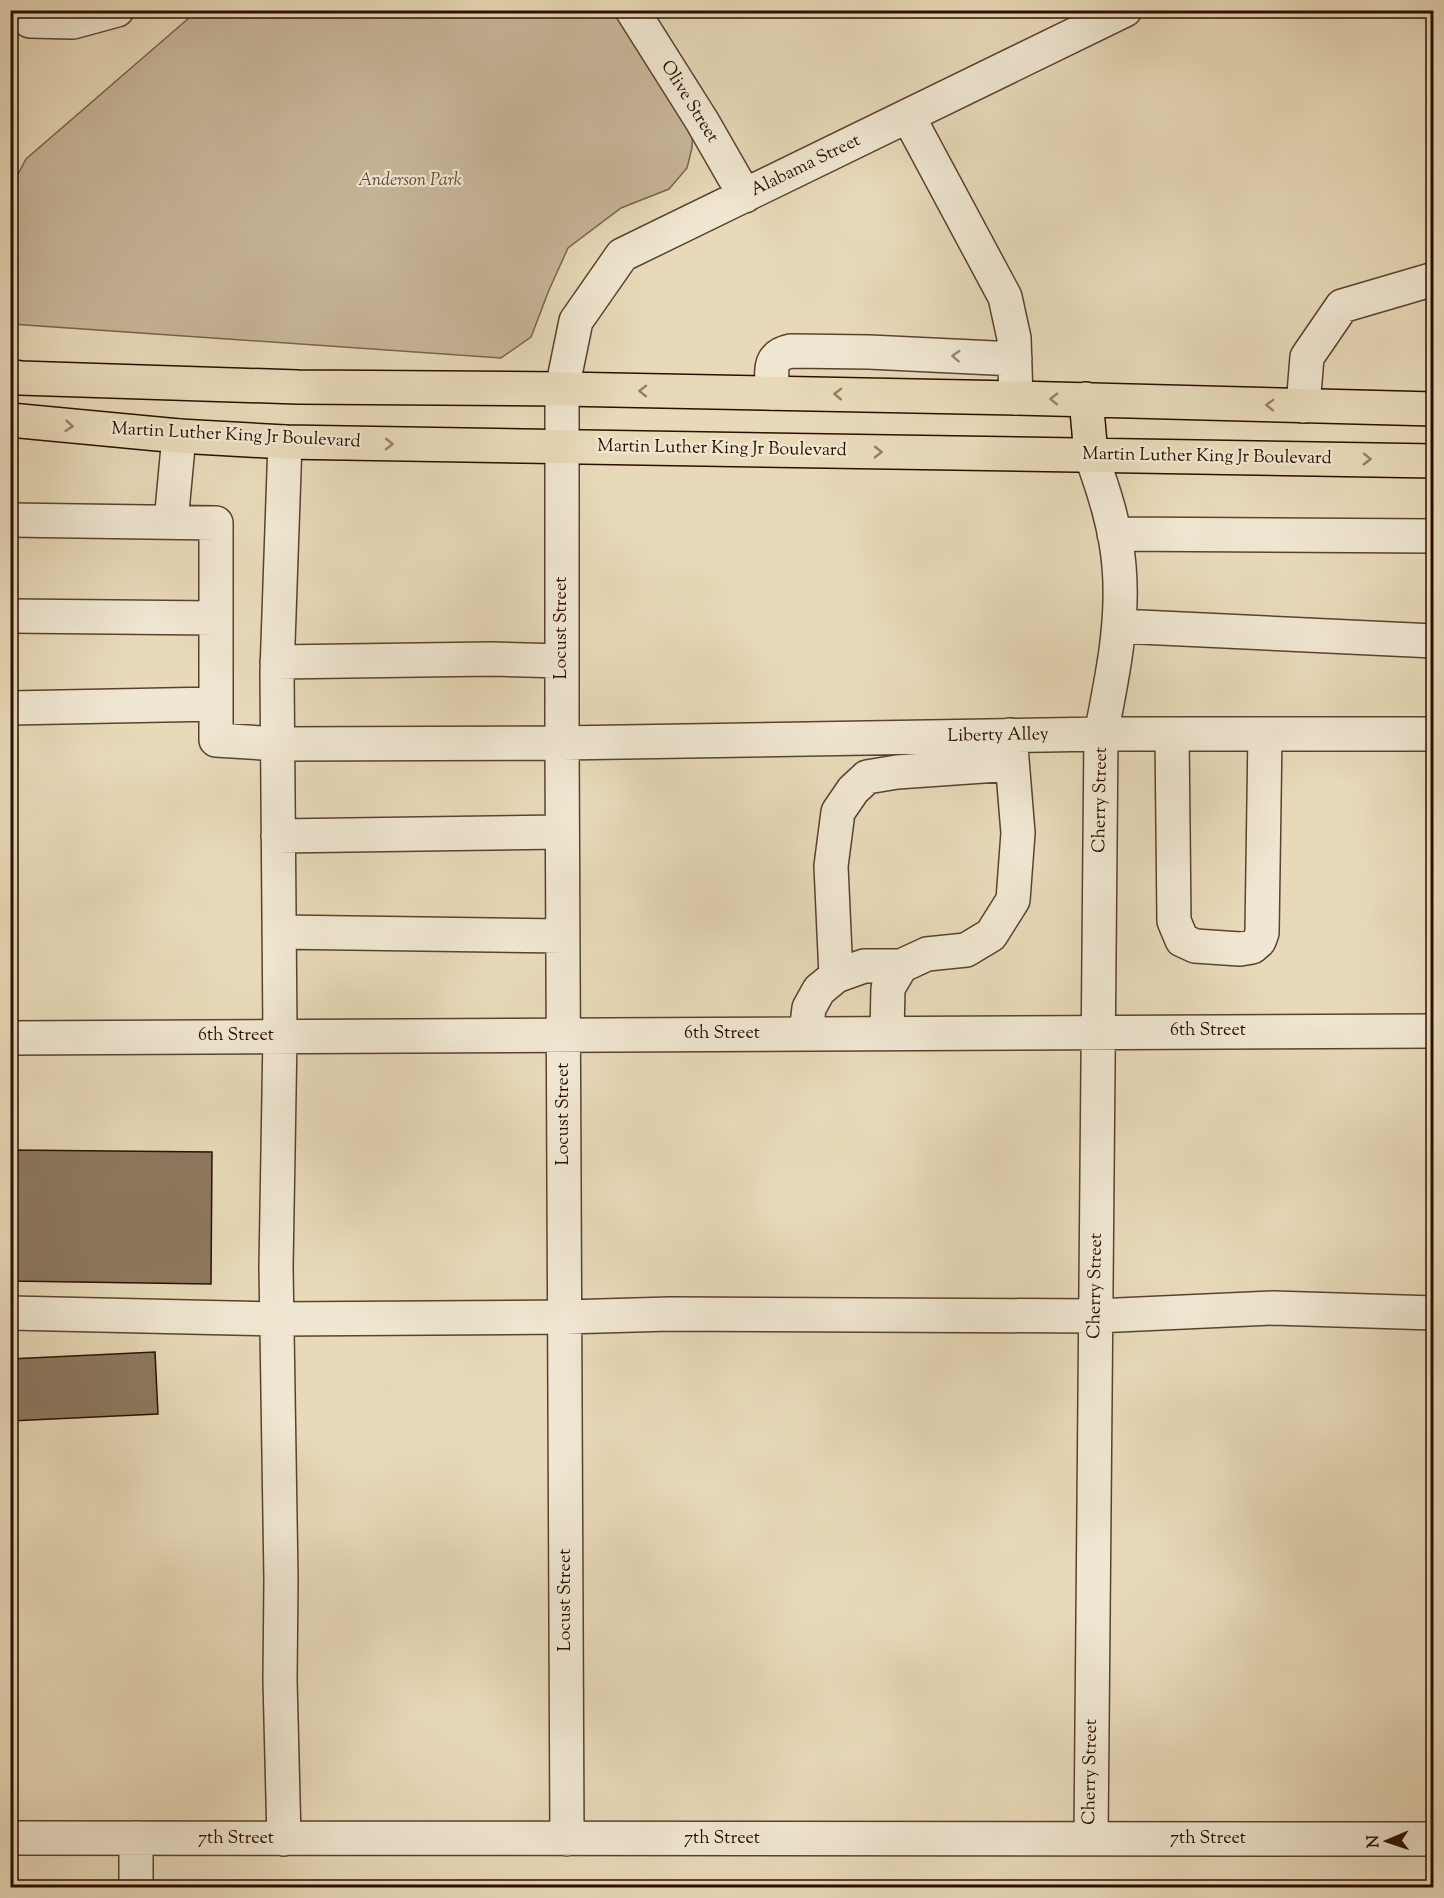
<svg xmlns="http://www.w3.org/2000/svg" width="1444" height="1898" viewBox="0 0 1444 1898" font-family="'Sorts Mill Goudy',serif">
<rect width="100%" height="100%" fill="#e8dab9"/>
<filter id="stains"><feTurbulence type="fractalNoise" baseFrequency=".00333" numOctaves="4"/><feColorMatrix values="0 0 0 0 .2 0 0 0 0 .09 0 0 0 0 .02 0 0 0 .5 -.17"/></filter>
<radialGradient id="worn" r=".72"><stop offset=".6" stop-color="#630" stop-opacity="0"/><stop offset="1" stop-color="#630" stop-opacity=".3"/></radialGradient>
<!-- green -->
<path fill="#c8b79a" stroke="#7a634d" stroke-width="1.5" d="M 197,11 L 618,11 L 693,121 L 692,148 L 687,168 L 669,189 L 621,208 L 568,248 L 549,290 L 531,337 L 501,358 L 11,324 L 10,189 L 26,159 Z"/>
<!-- building -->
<path fill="#8d7960" stroke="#2b0f00" stroke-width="1.5" d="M 10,1150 L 212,1152 L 211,1284 L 10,1281 Z
M 155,1352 L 158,1414 L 10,1421 L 10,1359 Z"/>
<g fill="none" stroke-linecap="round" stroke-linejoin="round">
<!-- minor casing -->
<g stroke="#5a422e" stroke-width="36">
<path id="minor" d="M 632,10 L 702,121 L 745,196
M 30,21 L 73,22 L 117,10
M 908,116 L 1005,297 L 1014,338 L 1016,398
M 773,393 C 772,373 766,356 791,351 L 869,352 L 1015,359
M 1303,406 L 1307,357 L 1342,306 L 1434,279
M 10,520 L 216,523 L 216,740 L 278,744 L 562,743 L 1101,734 L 1434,734
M 171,522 L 179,436
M 1114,534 L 1434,536
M 10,616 L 216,618
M 1119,626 L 1434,641
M 277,662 L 491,659 L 562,661
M 10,708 L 216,704
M 1172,734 L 1174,921 L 1182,940 L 1195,946 L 1240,949 L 1252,947 L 1259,941 L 1262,933 L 1265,734
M 278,836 L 562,832
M 279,932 L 563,936
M 836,976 L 831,866 L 838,812 L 853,790 L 867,777 L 897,772 L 1012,764
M 806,1033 L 809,1008 L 819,990 L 836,976 L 864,966 L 901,966
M 887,1033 L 888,988 L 901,966 L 927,954 L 966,950 L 991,935 L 1013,900 L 1018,833 L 1010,735
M 10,1038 L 1434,1031
M 10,1313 L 278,1319 L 565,1317 L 670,1314 L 1096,1316 L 1273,1308 L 1434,1313
M 10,1838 L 1434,1839
M 136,1838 L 136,1888
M 284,1839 L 280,1680 L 281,1580 L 276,1267 L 280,1036 L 277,672 L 285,442
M 567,1839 L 562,743 L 562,389 L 576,321 L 622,255 L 1125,10
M 1091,1839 L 1101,734 C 1112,679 1124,622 1119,566 C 1116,528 1104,491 1091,455"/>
</g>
<!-- major casing -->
<g stroke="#2b0f00" stroke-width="36">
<path id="major" d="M 10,376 L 20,378 L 298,387 L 562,389 L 1016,398 L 1434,409
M 1086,399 L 1091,455
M 10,420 L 179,436 L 285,442 L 1434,461"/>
</g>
<!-- minor -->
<use href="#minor" stroke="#f0e7d2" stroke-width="33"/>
<!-- major -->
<use href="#major" stroke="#e8dab9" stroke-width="33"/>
</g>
<!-- one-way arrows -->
<defs><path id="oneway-chevron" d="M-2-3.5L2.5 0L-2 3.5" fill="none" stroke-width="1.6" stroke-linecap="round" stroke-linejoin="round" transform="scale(1.5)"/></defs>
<use stroke="#978674" href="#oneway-chevron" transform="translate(956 356) rotate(-177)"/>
<g stroke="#937f66">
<use href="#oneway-chevron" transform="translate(643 391) rotate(-179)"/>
<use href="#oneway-chevron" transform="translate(838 394) rotate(-179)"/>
<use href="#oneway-chevron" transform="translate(1054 399) rotate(-179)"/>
<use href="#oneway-chevron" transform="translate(1270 405) rotate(-178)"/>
<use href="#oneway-chevron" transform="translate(69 426) rotate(5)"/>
<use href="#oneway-chevron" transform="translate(389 444) rotate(1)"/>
<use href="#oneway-chevron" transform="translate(878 452) rotate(1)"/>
<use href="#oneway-chevron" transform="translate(1367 459) rotate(1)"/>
</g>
<g text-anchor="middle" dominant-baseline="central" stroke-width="4.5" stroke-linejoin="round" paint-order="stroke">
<!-- street labels -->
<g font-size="18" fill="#2b0f00" stroke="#f0e7d2">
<text transform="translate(689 102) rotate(58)">Olive Street</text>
<text transform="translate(806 166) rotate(-26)">Alabama Street</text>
<text transform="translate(236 436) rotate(3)">Martin Luther King Jr Boulevard</text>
<text transform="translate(722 449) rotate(1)">Martin Luther King Jr Boulevard</text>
<text transform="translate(1207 457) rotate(1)">Martin Luther King Jr Boulevard</text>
<text transform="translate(562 628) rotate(-90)">Locust Street</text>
<text transform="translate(998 736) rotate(-1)">Liberty Alley</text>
<text transform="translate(1101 800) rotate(-89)">Cherry Street</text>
<text x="1208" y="1031">6th Street</text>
<text x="722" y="1034">6th Street</text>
<text x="236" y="1036">6th Street</text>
<text transform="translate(564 1114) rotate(-90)">Locust Street</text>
<text transform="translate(1096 1286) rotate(-89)">Cherry Street</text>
<text transform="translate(566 1600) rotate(-90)">Locust Street</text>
<text transform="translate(1091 1772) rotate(-89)">Cherry Street</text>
<text x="236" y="1839">7th Street</text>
<text x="722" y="1839">7th Street</text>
<text x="1208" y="1839">7th Street</text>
</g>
<!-- park labels -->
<g font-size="18" font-style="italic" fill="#624a36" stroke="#f0e7d2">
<text x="410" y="181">Anderson Park</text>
</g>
</g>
<!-- margin -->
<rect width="1444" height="1898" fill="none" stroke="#e8dab9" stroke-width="36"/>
<rect x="12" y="12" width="1420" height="1874" fill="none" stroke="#2b0f00" stroke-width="3"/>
<rect x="18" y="18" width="1408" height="1862" fill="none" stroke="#2b0f00" stroke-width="1.5"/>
<!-- north arrow -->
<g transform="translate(1387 1841) rotate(268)" stroke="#f0e7d2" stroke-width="4.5" paint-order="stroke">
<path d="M0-4.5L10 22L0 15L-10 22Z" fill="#2b0f00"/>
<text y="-9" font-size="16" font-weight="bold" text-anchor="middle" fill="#2b0f00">N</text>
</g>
<rect width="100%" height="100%" filter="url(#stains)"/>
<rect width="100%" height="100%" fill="url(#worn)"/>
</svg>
